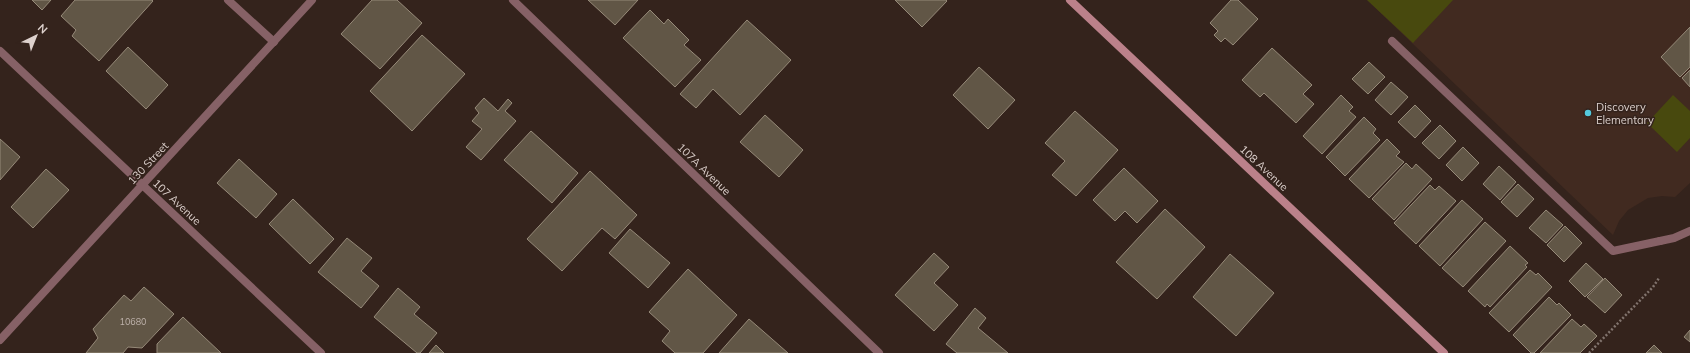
<svg xmlns="http://www.w3.org/2000/svg" width="1690" height="353" viewBox="0 0 1690 353" font-family="Mulish,sans-serif">
<rect width="100%" height="100%" fill="#34231c"/>
<!-- built -->
<path fill="#412a20" d="M 1367,0 L 1690,0 L 1690,183 L 1675,197 L 1662,196 L 1648,198 L 1628,210 L 1619,221 L 1613,235 Z"/>
<!-- green -->
<path fill="#48490e" d="M 1367,0 L 1453,0 L 1413,43 Z
M 1673,95 L 1690,111 L 1690,138 L 1677,152 L 1647,123 Z"/>
<!-- building -->
<path fill="#615646" stroke="#968a79" d="M 32,0 L 51,0 L 42,10 Z
M 75,0 L 152,0 L 153,1 L 99,61 L 72,36 L 76,30 L 61,16 Z
M 372,0 L 397,0 L 422,23 L 380,69 L 341,34 Z
M 588,0 L 638,0 L 615,25 Z
M 895,0 L 946,0 L 947,1 L 922,27 Z
M 1231,0 L 1238,0 L 1258,19 L 1233,45 L 1225,38 L 1221,42 L 1214,35 L 1218,31 L 1210,23 Z
M 650,10 L 664,24 L 668,19 L 689,40 L 684,45 L 701,60 L 675,87 L 623,38 Z
M 747,20 L 791,60 L 740,115 L 713,89 L 696,108 L 680,94 Z
M 1690,27 L 1690,67 L 1680,77 L 1661,57 Z
M 422,35 L 465,74 L 412,131 L 370,91 Z
M 128,47 L 168,85 L 146,109 L 106,71 Z
M 1272,48 L 1312,85 L 1303,94 L 1314,104 L 1296,123 L 1264,93 L 1260,97 L 1242,80 Z
M 1369,62 L 1385,77 L 1368,94 L 1352,79 Z
M 979,67 L 1015,100 L 988,129 L 953,95 Z
M 1690,70 L 1690,87 L 1682,78 Z
M 1391,82 L 1408,97 L 1391,115 L 1375,100 Z
M 1341,95 L 1353,107 L 1349,111 L 1356,117 L 1322,154 L 1303,136 Z
M 484,98 L 498,111 L 508,99 L 512,103 L 505,111 L 516,121 L 481,160 L 466,147 L 482,129 L 472,121 L 479,113 L 475,108 Z
M 1415,105 L 1431,121 L 1415,138 L 1398,122 Z
M 1075,111 L 1118,150 L 1076,196 L 1052,175 L 1065,161 L 1045,143 Z
M 765,115 L 803,150 L 779,177 L 740,142 Z
M 1364,117 L 1376,129 L 1373,133 L 1380,140 L 1345,176 L 1326,157 Z
M 1440,125 L 1456,141 L 1439,159 L 1422,143 Z
M 531,131 L 578,173 L 552,203 L 504,160 Z
M 0,139 L 20,157 L 0,180 Z
M 1387,139 L 1400,152 L 1396,156 L 1404,162 L 1369,198 L 1349,179 Z
M 1463,147 L 1479,163 L 1462,181 L 1446,165 Z
M 239,159 L 277,194 L 256,218 L 217,183 Z
M 1406,163 L 1412,169 L 1416,164 L 1432,179 L 1394,220 L 1372,199 Z
M 1499,166 L 1516,182 L 1500,200 L 1483,184 Z
M 1124,168 L 1158,201 L 1137,223 L 1125,211 L 1115,221 L 1093,200 Z
M 46,169 L 69,190 L 33,228 L 11,207 Z
M 590,171 L 637,215 L 615,239 L 602,228 L 562,271 L 527,239 Z
M 1518,184 L 1534,199 L 1517,217 L 1501,202 Z
M 1430,185 L 1435,190 L 1439,186 L 1456,201 L 1416,244 L 1394,223 Z
M 293,199 L 334,239 L 310,264 L 269,224 Z
M 1462,200 L 1483,219 L 1440,266 L 1419,246 Z
M 1165,209 L 1205,247 L 1157,299 L 1116,262 Z
M 1546,210 L 1563,225 L 1546,243 L 1529,228 Z
M 1485,222 L 1506,241 L 1463,287 L 1442,268 Z
M 1565,226 L 1582,243 L 1564,262 L 1547,245 Z
M 630,229 L 670,263 L 648,288 L 609,253 Z
M 347,238 L 372,258 L 361,271 L 379,286 L 361,308 L 318,272 Z
M 1510,246 L 1528,263 L 1525,265 L 1527,267 L 1490,307 L 1487,304 L 1485,307 L 1468,291 Z
M 934,253 L 949,267 L 934,283 L 958,305 L 934,331 L 895,295 Z
M 1230,254 L 1274,293 L 1236,336 L 1193,297 Z
M 1586,263 L 1603,279 L 1585,297 L 1569,281 Z
M 688,269 L 737,315 L 703,353 L 675,353 L 662,341 L 670,331 L 649,312 Z
M 1530,270 L 1536,275 L 1538,273 L 1552,287 L 1509,332 L 1489,313 Z
M 1605,278 L 1622,295 L 1605,313 L 1587,297 Z
M 144,287 L 174,314 L 142,348 L 128,347 L 123,353 L 86,353 L 98,338 L 93,329 L 124,295 L 131,301 Z
M 398,288 L 420,307 L 414,314 L 437,333 L 420,353 L 417,353 L 374,317 Z
M 1549,297 L 1557,305 L 1559,303 L 1571,315 L 1534,353 L 1531,353 L 1513,335 Z
M 975,308 L 986,318 L 978,328 L 1008,353 L 957,353 L 946,344 Z
M 183,317 L 203,336 L 221,353 L 157,353 L 157,344 Z
M 749,319 L 764,332 L 788,353 L 719,353 Z
M 1572,319 L 1581,327 L 1584,324 L 1597,336 L 1580,353 L 1540,353 Z
M 1690,330 L 1690,342 L 1684,337 Z
M 436,345 L 444,353 L 429,353 Z
M 1654,345 L 1662,353 L 1646,353 Z"/>
<g fill="none" stroke-linecap="round" stroke-linejoin="round">
<!-- path -->
<path stroke="#81736d" stroke-width="2.5" stroke-dasharray="2 2" stroke-linecap="butt" d="M 1589,353 L 1653,287 L 1659,278"/>
<!-- lane -->
<path stroke="#866166" stroke-width="8" d="M 228,0 L 274,42
M 1392,41 L 1613,251 L 1660,241"/>
<!-- street -->
<path stroke="#866166" stroke-width="8" d="M 513,0 L 879,353
M 0,51 L 321,353
M 1660,241 L 1674,238 L 1690,231
M 0,340 L 312,0"/>
<!-- secondary -->
<path stroke="#bb818a" stroke-width="8" d="M 1070,0 L 1444,353"/>
</g>
<!-- markers -->
<circle fill="#54cade" stroke="#34231c" stroke-width="1.5" cx="1588" cy="113" r="4"/>
<g text-anchor="middle" dominant-baseline="central" stroke-width="3" stroke-linejoin="round" paint-order="stroke">
<!-- number labels -->
<g font-size="9" fill="#beb2ab">
<text x="133" y="321">10680</text>
</g>
<!-- poi labels -->
<g font-size="11" fill="#ddd1cd" stroke="#34231c" text-anchor="start">
<text x="1596" y="107">Discovery<tspan x="1596" dy="13">Elementary</tspan></text>
</g>
<!-- street labels -->
<g font-size="11" fill="#ddd1cd" stroke="#34231c">
<text transform="translate(148 163) rotate(-47)">130 Street</text>
<text transform="translate(1264 168) rotate(43)">108 Avenue</text>
<text transform="translate(704 169) rotate(44)">107A Avenue</text>
<text transform="translate(177 202) rotate(43)">107 Avenue</text>
</g>
</g>
<!-- north arrow -->
<g transform="translate(36 36) rotate(43)" stroke="#34231c" stroke-width="3" paint-order="stroke">
<path d="M0-3L7 15L0 10L-7 15Z" fill="#ddd1cd"/>
<text y="-6" font-size="11" font-weight="bold" text-anchor="middle" fill="#ddd1cd">N</text>
</g>
</svg>
